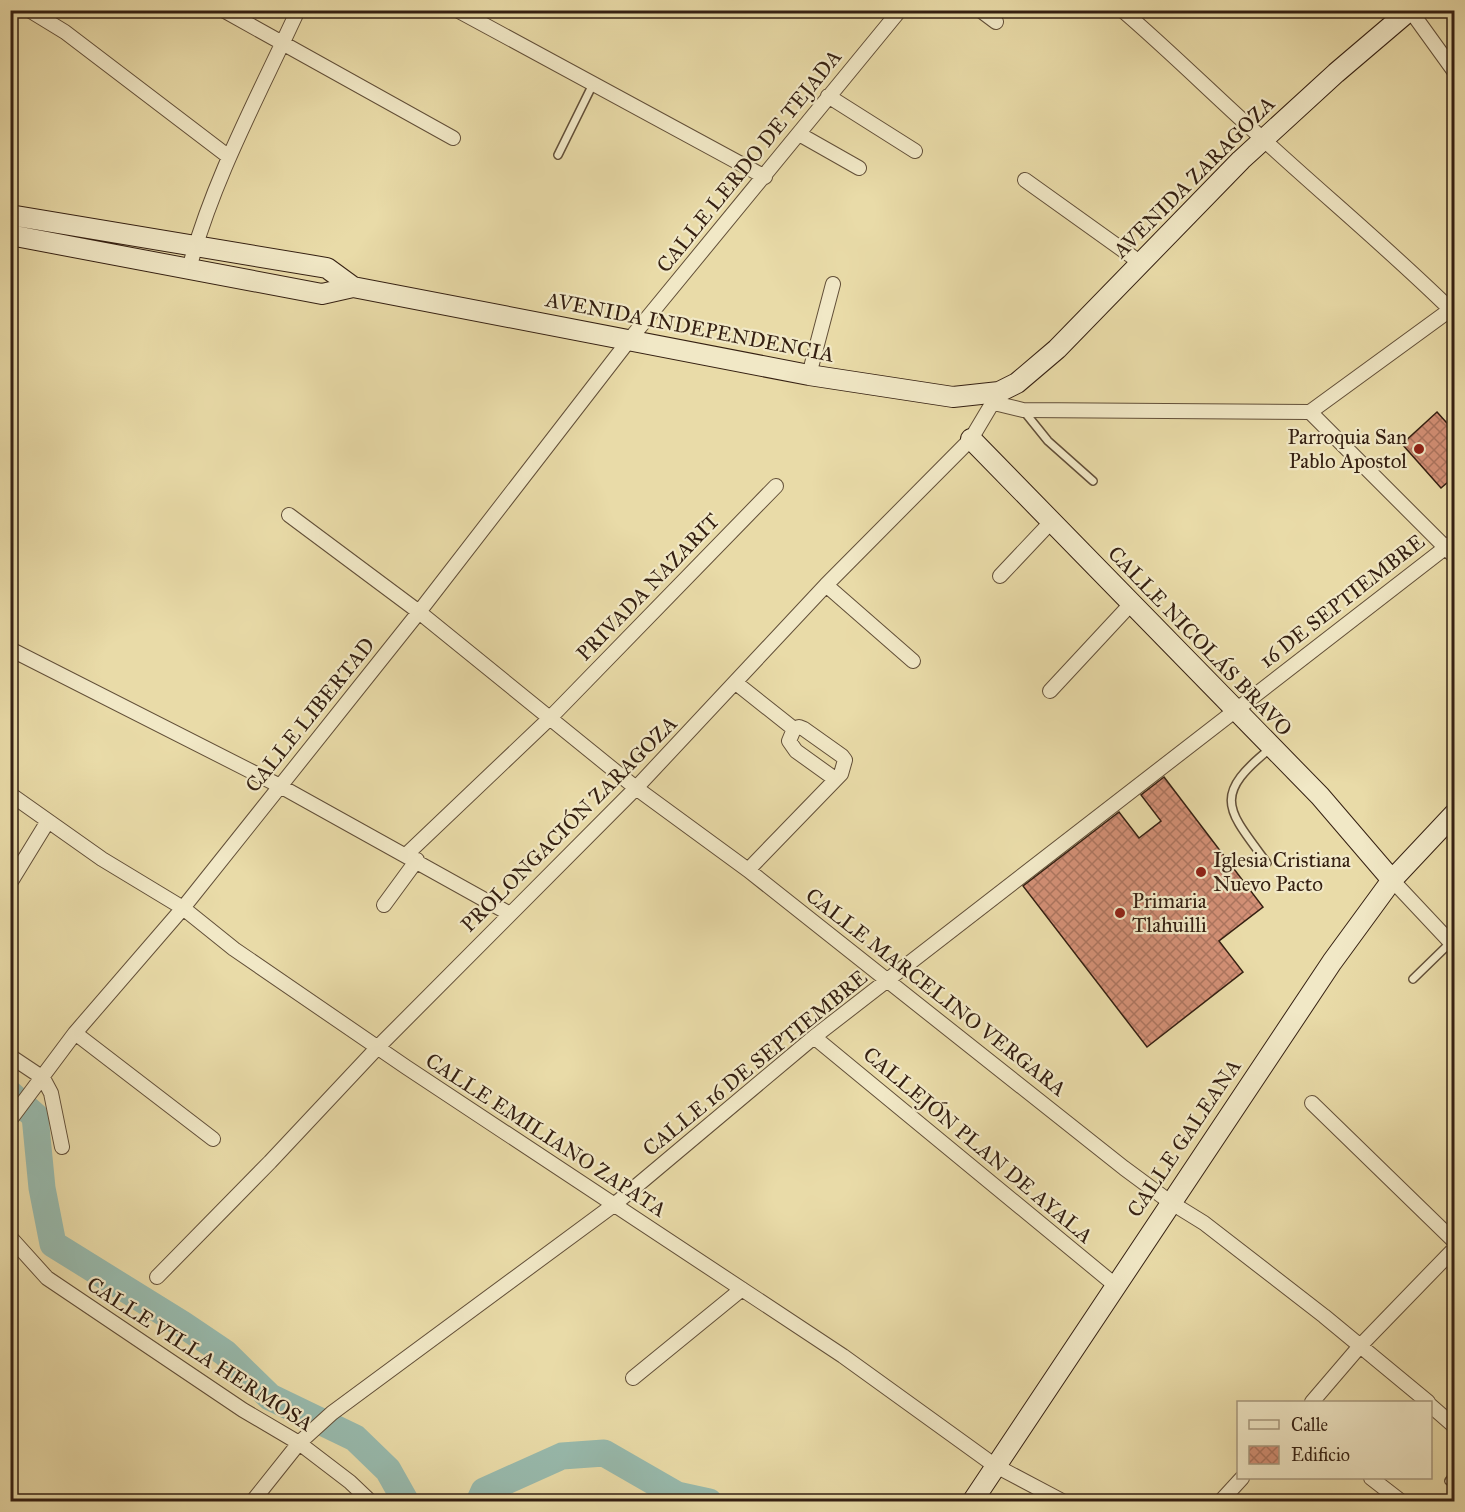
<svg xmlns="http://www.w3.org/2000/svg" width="1465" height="1512" viewBox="0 0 1465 1512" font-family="'IM FELL Great Primer',serif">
<defs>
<pattern id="building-cross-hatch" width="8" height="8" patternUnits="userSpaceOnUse" patternTransform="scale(1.5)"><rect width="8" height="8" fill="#d39076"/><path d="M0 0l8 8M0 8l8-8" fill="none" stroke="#ac755f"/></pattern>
</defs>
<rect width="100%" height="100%" fill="#e9dba8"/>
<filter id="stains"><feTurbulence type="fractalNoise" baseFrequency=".00333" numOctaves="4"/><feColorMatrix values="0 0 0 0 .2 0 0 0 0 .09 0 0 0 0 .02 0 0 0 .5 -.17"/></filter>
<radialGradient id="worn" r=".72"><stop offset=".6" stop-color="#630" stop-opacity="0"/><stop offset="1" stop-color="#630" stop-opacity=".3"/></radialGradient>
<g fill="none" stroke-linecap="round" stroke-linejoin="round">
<!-- river -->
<path stroke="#98baad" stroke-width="27" d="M 10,1094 L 35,1116 L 42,1188 L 53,1244 L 182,1324 L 225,1353 L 270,1397 L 355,1438 L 388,1470 L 406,1502
M 479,1502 L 484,1491 L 562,1456 L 604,1453 L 677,1495 L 709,1502"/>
</g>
<!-- building -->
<path fill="url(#building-cross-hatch)" stroke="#352012" stroke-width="1.5" d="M 1437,412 L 1455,432 L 1455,476 L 1441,488 L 1402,444 Z
M 1164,777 L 1263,907 L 1219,941 L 1243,972 L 1147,1047 L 1023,886 L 1119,812 L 1139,838 L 1161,821 L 1141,795 Z"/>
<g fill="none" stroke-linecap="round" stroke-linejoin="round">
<!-- lane casing -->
<g stroke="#624f38" stroke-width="10">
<path id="lane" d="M 558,155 L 593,84
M 1023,410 L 1048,441 L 1093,481
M 1267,863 C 1227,809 1211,796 1271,748
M 1413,979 L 1451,942
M 1449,1481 L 1454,1474"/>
</g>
<!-- street casing -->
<g stroke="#624f38" stroke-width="16">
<path id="street" d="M 29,10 L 65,32 L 229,157
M 223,10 L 453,138
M 457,10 L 765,177
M 980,10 L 996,22
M 1122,10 C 1171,52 1216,97 1264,140 C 1326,197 1390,250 1450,309
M 1410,10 L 1454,71
M 828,96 L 915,151
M 799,134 L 859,168
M 1025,180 L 1141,263
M 189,269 C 213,179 259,95 298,10
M 809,375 L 833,284
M 994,403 L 1023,410 L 1310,412
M 1310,412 L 1454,556
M 1310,412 L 1454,307
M 289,515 L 419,612 L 636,788 L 748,870 L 1124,1168 L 1170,1202 L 1204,1223 L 1324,1316 L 1428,1402
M 1000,576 L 1051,522
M 826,585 L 913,661
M 10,649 L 280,786 L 510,914
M 736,683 L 794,729
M 1050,691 L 1130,605
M 10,794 L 102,859 L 183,908 L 234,949 L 406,1067 L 843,1356 L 994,1465 L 1064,1502
M 407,854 L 550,718 L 776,486
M 748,870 L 841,774 L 845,760 L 842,756 L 804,729 L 799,727 L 794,729 L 789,741 L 796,751 L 835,779
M 1392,880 L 1454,946
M 10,883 L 48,821
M 384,905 L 417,860
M 75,1033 L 213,1139
M 814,1037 L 1115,1285
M 10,1056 L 43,1078 L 51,1093 L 62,1147
M 1312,1103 L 1454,1241
M 10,1120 L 75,1033 L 183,908 L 419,612 L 630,339 L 900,10
M 10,1237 L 47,1278 L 243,1410 L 299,1443 L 350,1482 L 371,1502
M 157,1277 L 270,1162 L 378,1047 L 636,788 L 826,585 L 971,439 L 999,392
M 633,1378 L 742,1289
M 1312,1402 L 1360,1346 L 1454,1249
M 1430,1405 L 1454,1426
M 1371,1478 L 1402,1502
M 10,1498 L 15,1502
M 252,1502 L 299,1443 L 332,1413 L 615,1204 L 814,1037 L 1454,541
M 1220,1502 L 1242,1478"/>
</g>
<!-- secondary casing -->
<g stroke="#352012" stroke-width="22">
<path id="secondary" d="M 10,215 L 327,268 L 353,287 L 809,375 L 953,397 L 999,392 L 1017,383 L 1057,349 L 1241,160 L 1336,73 L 1410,10
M 10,235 L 322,294 L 353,287
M 971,439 L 1320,796 L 1392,880
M 972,1502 L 1332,962 L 1392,880 L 1454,814"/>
</g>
<!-- lane -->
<use href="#lane" stroke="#f1e8c6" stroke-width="7"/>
<!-- street -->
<use href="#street" stroke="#f1e8c6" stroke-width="14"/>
<!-- secondary -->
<use href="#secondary" stroke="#f1e8c6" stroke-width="20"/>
</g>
<!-- markers -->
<g fill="#8f2418" stroke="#f1e8c6" stroke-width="2">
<circle cx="1419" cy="449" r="6"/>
<circle cx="1201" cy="872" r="6"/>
<circle cx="1120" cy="913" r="6"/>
</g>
<g text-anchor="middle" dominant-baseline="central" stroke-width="4.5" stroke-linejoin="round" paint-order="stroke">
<!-- street labels -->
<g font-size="21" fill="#352012" stroke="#f1e8c6">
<text transform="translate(749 161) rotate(-51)">CALLE LERDO DE TEJADA</text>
<text transform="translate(1194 177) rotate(-45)">AVENIDA ZARAGOZA</text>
<text transform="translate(690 327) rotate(11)">AVENIDA INDEPENDENCIA</text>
<text transform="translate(648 587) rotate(-46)">PRIVADA NAZARIT</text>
<text transform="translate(1342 601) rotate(-38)">16 DE SEPTIEMBRE</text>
<text transform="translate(1200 641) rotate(46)">CALLE NICOLÁS BRAVO</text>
<text transform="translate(310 715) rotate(-51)">CALLE LIBERTAD</text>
<text transform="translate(569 824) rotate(-45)">PROLONGACIÓN ZARAGOZA</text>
<text transform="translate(936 992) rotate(38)">CALLE MARCELINO VERGARA</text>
<text transform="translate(755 1063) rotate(-39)">CALLE 16 DE SEPTIEMBRE</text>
<text transform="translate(546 1135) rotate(33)">CALLE EMILIANO ZAPATA</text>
<text transform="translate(1184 1138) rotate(-56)">CALLE GALEANA</text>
<text transform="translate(978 1145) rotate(40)">CALLEJÓN PLAN DE AYALA</text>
<text transform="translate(200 1354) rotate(33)">CALLE VILLA HERMOSA</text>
</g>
<!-- poi labels -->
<g font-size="21" fill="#352012" stroke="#f1e8c6" text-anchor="start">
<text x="1407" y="437" text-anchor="end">Parroquia San<tspan x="1407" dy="24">Pablo Apostol</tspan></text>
<text x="1213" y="860">Iglesia Cristiana<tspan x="1213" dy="24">Nuevo Pacto</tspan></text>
<text x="1132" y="901">Primaria<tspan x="1132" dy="24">Tlahuilli</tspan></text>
</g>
</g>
<!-- margin -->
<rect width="1465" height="1512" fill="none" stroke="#e9dba8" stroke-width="36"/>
<rect x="12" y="12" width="1441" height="1488" fill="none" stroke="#352012" stroke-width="3"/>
<rect x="18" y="18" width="1429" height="1476" fill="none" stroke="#352012" stroke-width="1.5"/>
<!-- legend -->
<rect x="1237" y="1401" width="195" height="78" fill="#f1e8c6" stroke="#a6987e" stroke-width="1.5"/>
<rect x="1249" y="1420" width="30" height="9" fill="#f1e8c6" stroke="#a6987e" stroke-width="1.5"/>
<text x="1291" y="1431" font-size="18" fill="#352012">Calle</text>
<rect x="1249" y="1446" width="30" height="18" fill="url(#building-cross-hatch)" stroke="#a6987e" stroke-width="1.5"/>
<text x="1291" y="1461" font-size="18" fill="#352012">Edificio</text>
<rect width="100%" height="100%" filter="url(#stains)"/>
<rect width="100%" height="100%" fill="url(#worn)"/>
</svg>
